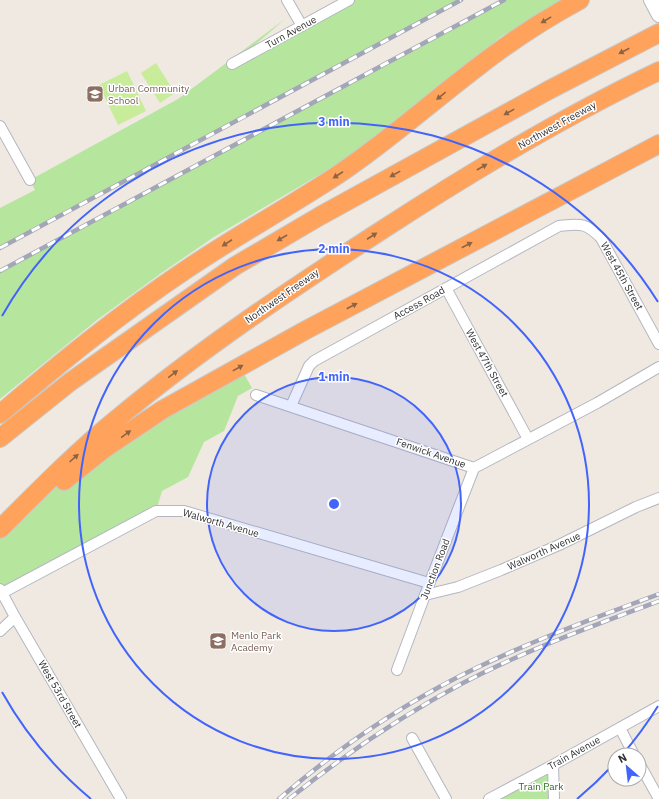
<svg xmlns="http://www.w3.org/2000/svg" width="659" height="799" viewBox="0 0 659 799" font-family="'IBM Plex Sans',sans-serif">
<rect width="100%" height="100%" fill="#efe9e1"/>
<!-- green -->
<path fill="#b6e59e" d="M 349,0 L 461,0 L 0,248 L 0,208 L 35,190 L 30,180 L 178,99 L 285,19 L 235,62 Z
M 504,0 L 570,0 L 502,36 L 360,150 L 329,169 L 214,237 L 160,274 L 97,320 L 0,399 L 0,271 Z
M 240,367 L 252,388 L 238,396 L 224,431 L 204,442 L 188,477 L 162,491 L 156,511 L 0,589 L 0,529 L 15,514 Z
M 553,765 L 554,799 L 489,799 Z"/>
<!-- pitch -->
<path fill="#c9ec9a" d="M 156,63 L 175,93 L 160,103 L 141,73 Z
M 127,71 L 146,111 L 118,125 L 99,85 Z"/>
<g fill="none" stroke-linecap="round" stroke-linejoin="round">
<!-- street casing -->
<g stroke="#b4b7c1" stroke-width="12">
<path id="street" d="M 287,0 L 302,26
M 232,64 L 349,0
M 0,126 L 30,180
M 446,288 L 528,439
M 256,395 L 474,468 L 597,403 L 659,367
M 291,406 L 309,366 L 314,361 L 559,226 C 580,224 585,222 601,238 L 659,344
M 0,589 L 15,617 L 121,799
M 2,593 L 156,511 L 184,511 L 429,583
M 425,595 L 458,587 L 501,570 L 559,545 L 636,507 L 659,498
M 0,631 L 15,617
M 397,670 L 425,595 L 474,468
M 620,728 L 634,755
M 412,738 L 446,799
M 639,763 L 659,799
M 553,765 L 554,799
M 489,799 L 553,765 L 659,706"/>
</g>
<!-- secondary casing -->
<g stroke="#b4b7c1" stroke-width="16">
<path id="secondary" d="M 651,0 L 659,15"/>
</g>
<!-- highway casing -->
<g stroke="#c9c9c9" stroke-width="20">
<path id="highway" d="M 0,414 C 60,363 121,313 187,269 C 236,236 289,207 339,174 C 387,142 429,104 475,69 C 508,43 543,20 580,0
M 0,438 L 70,382 L 235,266 L 320,216 L 549,90 L 659,33
M 64,481 L 104,449 L 162,410 L 306,330 L 659,144
M 0,529 C 38,491 76,452 118,418 C 201,349 291,289 382,230 C 471,172 563,117 659,71"/>
</g>
<!-- street -->
<use href="#street" stroke="#fff" stroke-width="10"/>
<!-- secondary -->
<use href="#secondary" stroke="#fff" stroke-width="14"/>
<!-- highway -->
<use href="#highway" stroke="#ffa35c" stroke-width="18"/>
<!-- rail casing -->
<g stroke="#a3a6b8" stroke-width="4.5">
<path id="rail" d="M 0,248 L 461,0
M 0,271 L 504,0
M 279,799 C 333,752 394,710 458,677 C 523,644 591,619 659,594
M 289,799 C 344,755 401,716 463,683 C 526,650 593,626 659,601"/>
</g>
<!-- rail -->
<use href="#rail" stroke="#fff" stroke-width="3" stroke-dasharray="9" stroke-linecap="butt"/>
</g>
<!-- one-way arrows -->
<defs><path id="oneway-solid" d="M-6-.8H1V-3.2L6.5 0L1 3.2V.8H-6Z"/></defs>
<g fill="#8c6343">
<use href="#oneway-solid" transform="translate(546 20) rotate(149)"/>
<use href="#oneway-solid" transform="translate(624 51) rotate(153)"/>
<use href="#oneway-solid" transform="translate(441 96) rotate(141)"/>
<use href="#oneway-solid" transform="translate(509 112) rotate(151)"/>
<use href="#oneway-solid" transform="translate(482 167) rotate(-30)"/>
<use href="#oneway-solid" transform="translate(395 174) rotate(151)"/>
<use href="#oneway-solid" transform="translate(338 175) rotate(147)"/>
<use href="#oneway-solid" transform="translate(372 236) rotate(-33)"/>
<use href="#oneway-solid" transform="translate(282 238) rotate(150)"/>
<use href="#oneway-solid" transform="translate(227 243) rotate(147)"/>
<use href="#oneway-solid" transform="translate(467 245) rotate(-28)"/>
<use href="#oneway-solid" transform="translate(352 306) rotate(-28)"/>
<use href="#oneway-solid" transform="translate(238 368) rotate(-29)"/>
<use href="#oneway-solid" transform="translate(173 374) rotate(-37)"/>
<use href="#oneway-solid" transform="translate(126 434) rotate(-36)"/>
<use href="#oneway-solid" transform="translate(74 458) rotate(-42)"/>
</g>
<!-- distance rings -->
<circle cx="334" cy="504" r="127" fill="#4264fb" fill-opacity=".12"/>
<g fill="none" stroke="#4264fb" stroke-width="2">
<circle cx="334" cy="504" r="127"/>
<circle cx="334" cy="504" r="255"/>
<path d="M658 706A382 382 0 0 1 622 755M613 765A382 382 0 0 1 577 799M91 799A382 382 0 0 1 2 692M2 316A382 382 0 0 1 658 302"/>
</g>
<!-- icons -->
<defs>
<g id="school-square" transform="scale(0.9)"><rect x="-9" y="-9" width="18" height="18" rx="4" fill="#8d6e63" stroke="#fff"/><path d="M0-5L7-2L0 1L-7-2ZM-4 1L0 2.5L4 1V4Q0 6-4 4Z" fill="#fff"/></g>
</defs>
<g fill-rule="evenodd">
<use href="#school-square" x="95" y="94"/>
<use href="#school-square" x="218" y="641"/>
</g>
<g text-anchor="middle" dominant-baseline="central" stroke-width="3" stroke-linejoin="round" paint-order="stroke">
<!-- street labels -->
<g font-size="10" fill="#2e2e2e" stroke="#fff">
<text transform="translate(291 32) rotate(-29)">Turn Avenue</text>
<text transform="translate(557 125) rotate(-29)">Northwest Freeway</text>
<text transform="translate(622 276) rotate(61)">West 45th Street</text>
<text transform="translate(282 296) rotate(-35)">Northwest Freeway</text>
<text transform="translate(419 303) rotate(-29)">Access Road</text>
<text transform="translate(487 363) rotate(61)">West 47th Street</text>
<text transform="translate(431 453) rotate(19)">Fenwick Avenue</text>
<text transform="translate(221 523) rotate(16)">Walworth Avenue</text>
<text transform="translate(544 551) rotate(-24)">Walworth Avenue</text>
<text transform="translate(435 569) rotate(-69)">Junction Road</text>
<text transform="translate(60 694) rotate(60)">West 53rd Street</text>
<text transform="translate(574 753) rotate(-29)">Train Avenue</text>
</g>
<!-- education labels -->
<g font-size="10" fill="#785e54" stroke="#fff" text-anchor="start">
<text x="108" y="88">Urban Community<tspan x="108" dy="12">School</tspan></text>
<text x="231" y="635">Menlo Park<tspan x="231" dy="12">Academy</tspan></text>
</g>
<!-- park labels -->
<g font-size="10" fill="#2c6e1b" stroke="#fff">
<text x="541" y="786">Train Park</text>
</g>
</g>
<circle cx="334" cy="504" r="6" fill="#4264fb" stroke="#fff" stroke-width="2"/>
<g font-size="12" text-anchor="middle" font-weight="bold" fill="#4264fb" stroke="#fff" stroke-width="3" stroke-linejoin="round" paint-order="stroke">
<text x="334" y="126">3 min</text>
<text x="334" y="253">2 min</text>
<text x="334" y="381">1 min</text>
</g>
<!-- north arrow -->
<g transform="translate(627 767) rotate(332)"><circle r="19" fill="#ffffff" stroke="#ababab"/>
<path d="M0-3L7 15L0 10L-7 15Z" fill="#4264fb"/>
<text y="-6" font-size="11" font-weight="bold" text-anchor="middle" fill="#2e2e2e">N</text>
</g>
</svg>
